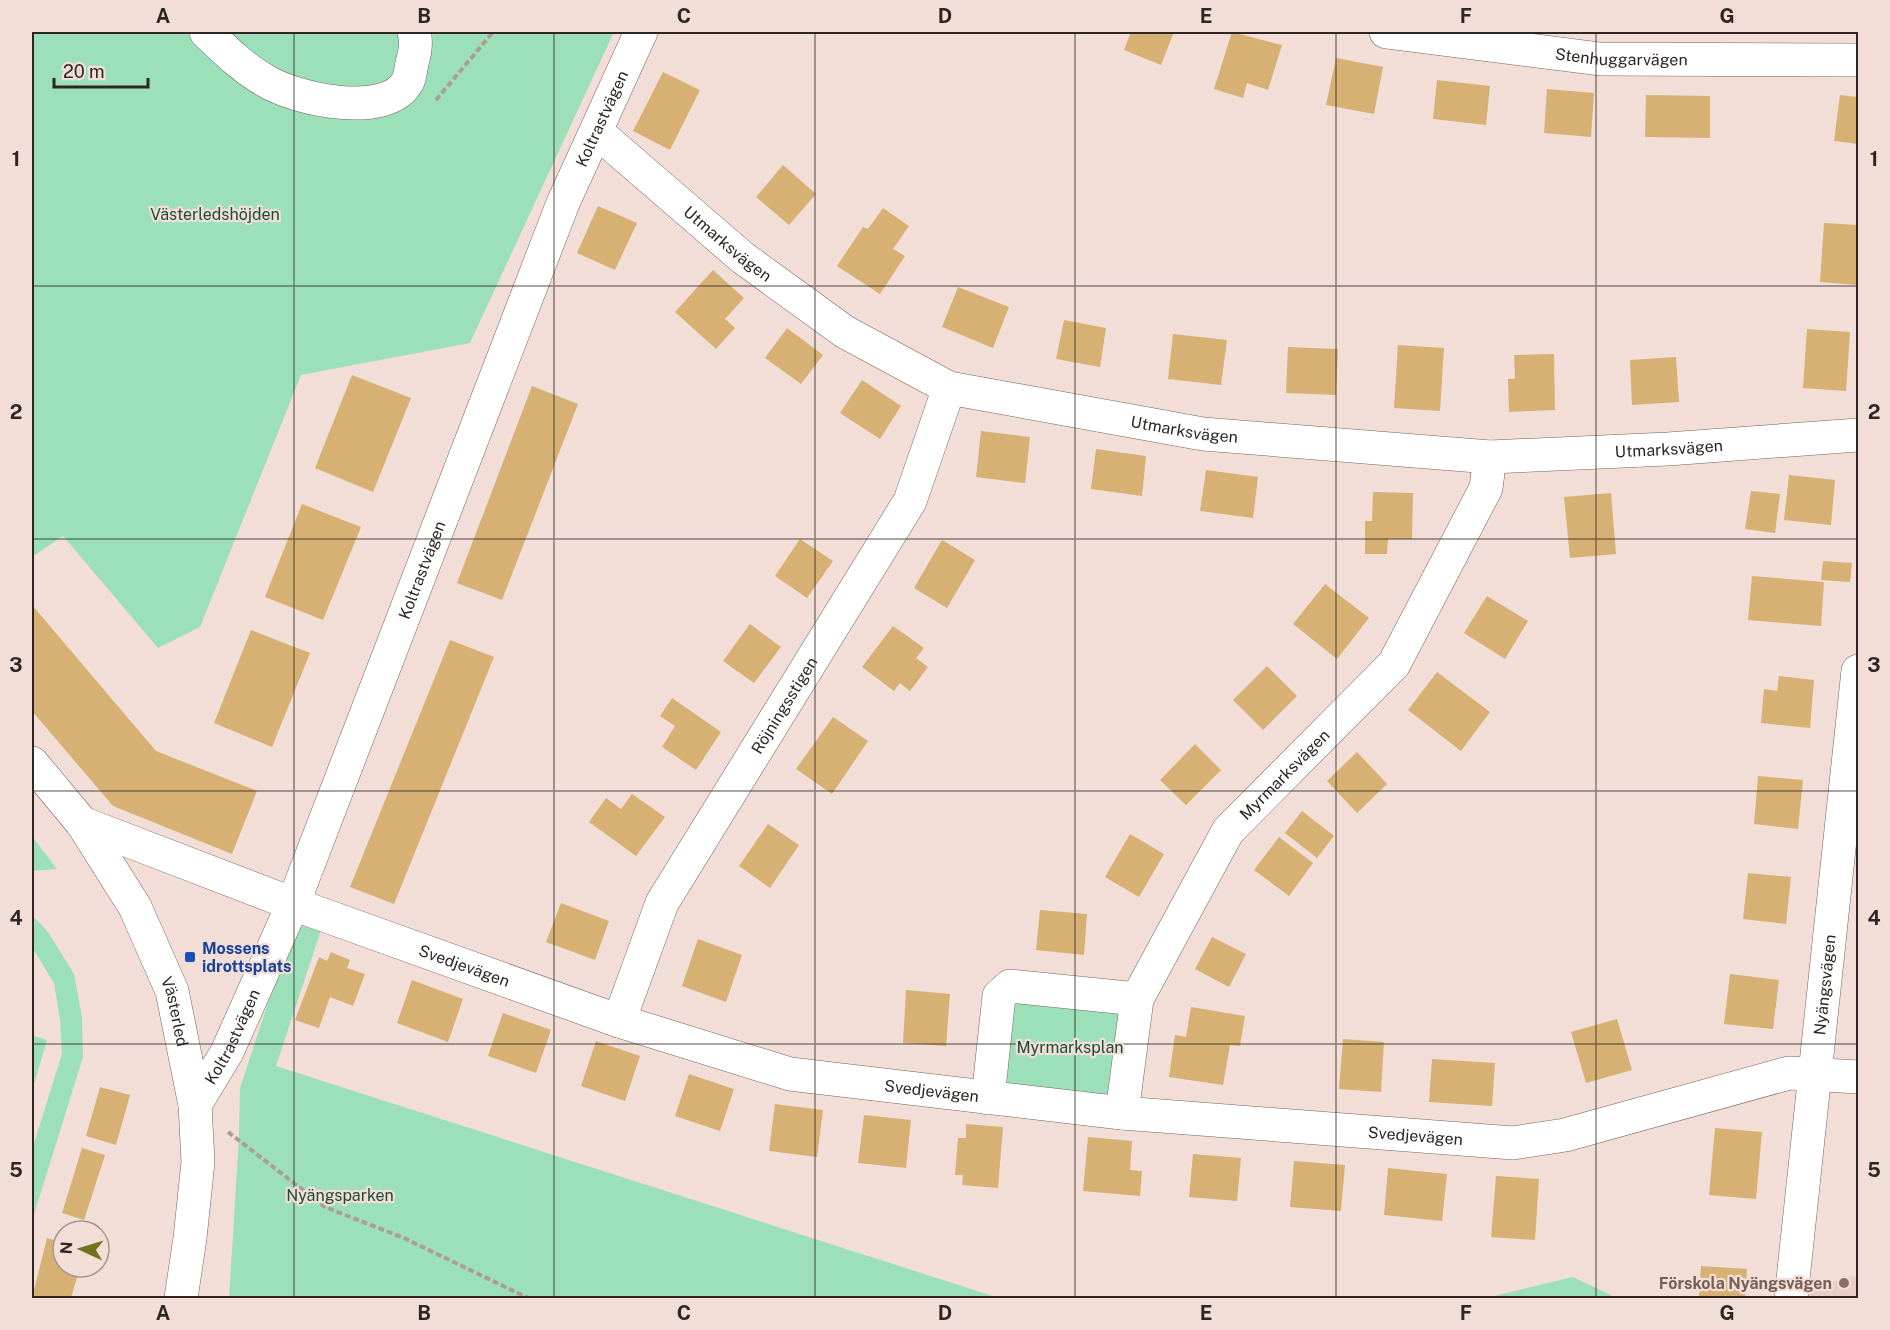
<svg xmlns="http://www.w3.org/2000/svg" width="1890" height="1330" viewBox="0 0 1890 1330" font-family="'Public Sans',sans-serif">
<rect width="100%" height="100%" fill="#f2ded7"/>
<!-- built -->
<path fill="#e9cec4" d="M 1852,1276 L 1858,1277 L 1858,1298 L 1808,1298 L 1808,1289 Z"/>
<!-- green -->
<path fill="#9ce0b9" d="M 32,32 L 614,32 L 470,343 L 301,375 L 200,627 L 158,648 L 63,536 L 32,557 Z
M 32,836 L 57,869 L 32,871 Z
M 32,915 L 48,932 L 74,974 L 82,1017 L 83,1057 L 32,1221 L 32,1150 L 62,1054 L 60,1020 L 54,983 L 32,947 Z
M 295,921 L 321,930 L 276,1066 L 999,1298 L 229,1298 L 239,1137 L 240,1088 Z
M 1015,995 L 1123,1013 L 1111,1093 L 1102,1097 L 1004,1084 Z
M 32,1035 L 47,1040 L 32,1091 Z
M 1573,1277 L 1617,1298 L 1486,1298 Z"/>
<!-- building -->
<path fill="#d6b173" d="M 1131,32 L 1174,32 L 1161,65 L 1124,50 Z
M 1232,32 L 1282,45 L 1268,90 L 1247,83 L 1243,98 L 1214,89 Z
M 1336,58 L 1383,67 L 1374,114 L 1326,105 Z
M 663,72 L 700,90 L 670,150 L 633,131 Z
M 1437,80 L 1490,86 L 1486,125 L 1433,119 Z
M 1547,89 L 1594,93 L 1591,137 L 1544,133 Z
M 1646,95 L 1710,96 L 1710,138 L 1645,137 Z
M 1840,95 L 1858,97 L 1858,144 L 1834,141 Z
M 783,165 L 816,194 L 789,225 L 756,197 Z
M 598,206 L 637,223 L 615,270 L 577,253 Z
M 883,208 L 909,226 L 893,249 L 905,256 L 880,294 L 837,266 L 863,227 L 868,229 Z
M 1824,223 L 1858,225 L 1858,285 L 1820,282 Z
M 713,270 L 744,298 L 725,319 L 735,328 L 716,349 L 675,312 Z
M 958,287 L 1009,307 L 993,348 L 942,327 Z
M 1064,320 L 1106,328 L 1100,367 L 1056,359 Z
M 787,328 L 823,355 L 801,384 L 765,358 Z
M 1807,329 L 1850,332 L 1846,391 L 1803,388 Z
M 1173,334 L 1227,340 L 1221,385 L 1168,379 Z
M 1398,345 L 1444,348 L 1440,411 L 1394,408 Z
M 1288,347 L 1338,349 L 1336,395 L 1286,393 Z
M 1554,354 L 1555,410 L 1509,412 L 1508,379 L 1515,379 L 1514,355 Z
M 1676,357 L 1679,402 L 1632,405 L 1630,360 Z
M 352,375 L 411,398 L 373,492 L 315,468 Z
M 862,380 L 901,406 L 880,439 L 840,413 Z
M 532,386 L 578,404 L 502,600 L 457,583 Z
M 981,431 L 1030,437 L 1025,483 L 976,477 Z
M 1096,449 L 1146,456 L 1142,496 L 1091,489 Z
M 1206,470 L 1258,477 L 1253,518 L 1200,511 Z
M 1789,475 L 1835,480 L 1831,525 L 1784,520 Z
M 1751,491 L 1780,494 L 1775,533 L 1745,529 Z
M 1373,492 L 1413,493 L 1412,539 L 1388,539 L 1387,554 L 1365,554 L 1365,521 L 1372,521 Z
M 1611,493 L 1616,554 L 1570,558 L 1564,497 Z
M 302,504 L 361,527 L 323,620 L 265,597 Z
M 800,539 L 833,561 L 807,598 L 775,576 Z
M 942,540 L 975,560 L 947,608 L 914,588 Z
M 1823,561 L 1852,563 L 1850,582 L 1821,580 Z
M 1752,576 L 1824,582 L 1821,626 L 1748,620 Z
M 1325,584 L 1369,618 L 1337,659 L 1293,624 Z
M 1487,596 L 1528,621 L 1505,659 L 1464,633 Z
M 32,605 L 156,751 L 257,791 L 232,854 L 113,806 L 32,711 Z
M 750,624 L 781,647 L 754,683 L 723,661 Z
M 893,626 L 924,648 L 916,658 L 928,667 L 910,691 L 900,683 L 894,691 L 862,667 Z
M 251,630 L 310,653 L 272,747 L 214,723 Z
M 450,640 L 494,657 L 394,904 L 350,887 Z
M 1267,666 L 1297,696 L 1263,730 L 1233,700 Z
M 1437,672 L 1490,712 L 1461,751 L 1408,710 Z
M 1779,676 L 1814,680 L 1810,728 L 1761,723 L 1764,689 L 1777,691 Z
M 672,698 L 721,732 L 696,770 L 662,747 L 675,726 L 660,716 Z
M 833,717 L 868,741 L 832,794 L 796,769 Z
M 1195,744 L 1221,770 L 1186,805 L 1160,780 Z
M 1357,752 L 1387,784 L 1357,813 L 1327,781 Z
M 1758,776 L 1803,780 L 1798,829 L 1754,824 Z
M 632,794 L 665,817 L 636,856 L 589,822 L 606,798 L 621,809 Z
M 1302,811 L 1334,836 L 1317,858 L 1285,833 Z
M 768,824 L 799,845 L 770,888 L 739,866 Z
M 1130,834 L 1164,854 L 1139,897 L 1105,877 Z
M 1279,837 L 1313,863 L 1289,896 L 1254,870 Z
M 1748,873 L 1791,877 L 1786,924 L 1743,919 Z
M 561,903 L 609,921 L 595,960 L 546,942 Z
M 1040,910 L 1087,914 L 1084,955 L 1036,950 Z
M 1212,937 L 1246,954 L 1229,987 L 1195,969 Z
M 698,939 L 742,955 L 726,1002 L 682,986 Z
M 331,952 L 350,960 L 347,968 L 365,974 L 353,1006 L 330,997 L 319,1028 L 295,1020 L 319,957 L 327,961 Z
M 1730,974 L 1779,980 L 1773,1029 L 1724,1024 Z
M 412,980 L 463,999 L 448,1042 L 397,1023 Z
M 906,990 L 950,994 L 946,1046 L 903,1043 Z
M 1191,1007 L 1245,1016 L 1240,1046 L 1230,1045 L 1223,1085 L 1169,1077 L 1175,1035 L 1186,1037 Z
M 503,1013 L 551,1030 L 536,1073 L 488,1056 Z
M 1617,1019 L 1632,1070 L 1586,1083 L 1571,1032 Z
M 1343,1039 L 1384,1042 L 1381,1092 L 1339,1089 Z
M 596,1041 L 640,1056 L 625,1101 L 581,1086 Z
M 1432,1059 L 1495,1063 L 1492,1106 L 1429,1102 Z
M 689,1074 L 734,1089 L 720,1131 L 675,1116 Z
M 100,1087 L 130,1095 L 116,1145 L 86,1136 Z
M 775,1104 L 823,1110 L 817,1157 L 769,1151 Z
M 864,1115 L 911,1120 L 906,1168 L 858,1163 Z
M 966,1124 L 1003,1127 L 998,1188 L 962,1185 L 963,1175 L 955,1175 L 958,1138 L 966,1138 Z
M 1715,1128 L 1762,1132 L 1756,1199 L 1709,1195 Z
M 1088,1137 L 1132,1141 L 1130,1170 L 1142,1171 L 1140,1196 L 1083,1191 Z
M 82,1148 L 105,1155 L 84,1220 L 62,1213 Z
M 1193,1154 L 1241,1158 L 1237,1201 L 1189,1197 Z
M 1294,1161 L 1345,1165 L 1341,1211 L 1290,1207 Z
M 1388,1168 L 1447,1174 L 1442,1221 L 1384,1215 Z
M 1496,1176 L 1539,1179 L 1535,1240 L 1491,1237 Z
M 47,1238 L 63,1243 L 63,1267 L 80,1267 L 71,1298 L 32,1298 Z
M 1701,1266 L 1747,1269 L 1745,1298 L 1699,1298 Z"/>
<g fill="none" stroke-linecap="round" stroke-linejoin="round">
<!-- minor casing -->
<g stroke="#74635c" stroke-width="34">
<g id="minor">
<path d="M 206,32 C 224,49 244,69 266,81 C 295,99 388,120 408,81 C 410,76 411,69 412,63 C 415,53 417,42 414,32"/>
<path id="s1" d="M 1386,32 L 1600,59 L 1858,60"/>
<path id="s2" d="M 597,132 L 743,258 L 845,332 L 949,388 L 1203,434 L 1490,457 L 1668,449 L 1858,435"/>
<path id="s3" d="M 32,763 L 82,823 L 135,907 L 172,991 L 195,1105 L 198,1162 L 190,1238 L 181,1298"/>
<path id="s4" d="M 82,823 L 293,904 L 619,1021 L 790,1074 L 1122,1113 L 1513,1143 L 1565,1135 L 1789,1073 L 1858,1077"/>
<path id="s5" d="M 619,1021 L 662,903 L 910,501 L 949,388"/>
<path d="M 988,1098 L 999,996 L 1010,986 L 1137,999"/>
<path id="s6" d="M 195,1105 L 227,1052 L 293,904 L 563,203 L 641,32"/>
<path id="s7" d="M 1122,1113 L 1137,999 L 1228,831 L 1394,664 L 1486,488 L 1490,457"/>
<path id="s8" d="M 1791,1298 L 1858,671"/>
</g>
</g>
<!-- path -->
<path stroke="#ac9d97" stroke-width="4" stroke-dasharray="6 3" stroke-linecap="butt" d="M 436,100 L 493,32
M 228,1132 L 325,1207 L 404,1238 L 528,1298"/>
<!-- minor -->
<use href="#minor" stroke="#fff" stroke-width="33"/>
</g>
<!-- grid -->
<path fill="none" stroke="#2d2623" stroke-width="1.5" stroke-opacity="0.55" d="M 294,32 L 294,1298M 554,32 L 554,1298M 815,32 L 815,1298M 1075,32 L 1075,1298M 1336,32 L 1336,1298M 1596,32 L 1596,1298M 32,286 L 1858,286M 32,539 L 1858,539M 32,791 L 1858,791M 32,1044 L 1858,1044"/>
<!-- markers -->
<rect fill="#1a4fb4" stroke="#f2ded7" stroke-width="2" x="184" y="951" width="12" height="12" rx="3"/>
<circle fill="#8d6e63" stroke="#f2ded7" stroke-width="2" cx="1844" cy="1283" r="6"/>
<g text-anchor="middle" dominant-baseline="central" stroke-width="4.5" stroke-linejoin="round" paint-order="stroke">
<!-- street labels -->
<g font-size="16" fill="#2d2623" stroke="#f2ded7">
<text stroke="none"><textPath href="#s1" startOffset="237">Stenhuggarvägen</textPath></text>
<text stroke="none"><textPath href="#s6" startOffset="1068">Koltrastvägen</textPath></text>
<text stroke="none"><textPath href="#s2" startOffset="172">Utmarksvägen</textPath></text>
<text stroke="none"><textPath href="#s2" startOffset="676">Utmarksvägen</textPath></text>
<text stroke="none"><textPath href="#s2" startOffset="1162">Utmarksvägen</textPath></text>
<text stroke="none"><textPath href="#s6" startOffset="582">Koltrastvägen</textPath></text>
<text stroke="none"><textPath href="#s5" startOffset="358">Röjningsstigen</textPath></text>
<text stroke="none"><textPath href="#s7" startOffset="386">Myrmarksvägen</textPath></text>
<text stroke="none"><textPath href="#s4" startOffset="408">Svedjevägen</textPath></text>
<text stroke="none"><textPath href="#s8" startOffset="315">Nyängsvägen</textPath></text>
<text stroke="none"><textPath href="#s3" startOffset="290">Västerled</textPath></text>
<text stroke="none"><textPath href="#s6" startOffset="78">Koltrastvägen</textPath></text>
<text stroke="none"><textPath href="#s4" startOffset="894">Svedjevägen</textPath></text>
<text stroke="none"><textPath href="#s4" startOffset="1380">Svedjevägen</textPath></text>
</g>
<!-- park labels -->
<g font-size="16" fill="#174d33" stroke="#f2ded7">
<text x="215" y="214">Västerledshöjden</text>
<text x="1070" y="1047">Myrmarksplan</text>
<text x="340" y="1195">Nyängsparken</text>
</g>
<!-- transit labels -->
<g font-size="16" font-weight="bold" fill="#164399" stroke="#f2ded7" text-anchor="start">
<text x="202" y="948">Mossens<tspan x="202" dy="18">idrottsplats</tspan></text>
</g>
<!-- education labels -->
<g font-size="16" font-weight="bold" fill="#785e54" stroke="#f2ded7" text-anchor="end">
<text x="1832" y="1283">Förskola Nyängsvägen</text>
</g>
</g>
<!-- border -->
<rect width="1890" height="1330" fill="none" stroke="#f2ded7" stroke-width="66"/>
<!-- north arrow -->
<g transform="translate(81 1249) rotate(274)"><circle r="28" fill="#f2ded7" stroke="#a3948f" stroke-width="1.5"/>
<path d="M0-4.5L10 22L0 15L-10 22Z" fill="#6e751e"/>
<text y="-9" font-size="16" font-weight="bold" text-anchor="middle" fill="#2d2623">N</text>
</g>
<!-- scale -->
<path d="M54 78v9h94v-9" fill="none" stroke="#2d2623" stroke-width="3"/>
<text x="63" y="78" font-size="18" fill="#2d2623" stroke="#f2ded7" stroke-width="4.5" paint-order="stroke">20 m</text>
<rect x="33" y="33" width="1824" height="1264" fill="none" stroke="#2d2623" stroke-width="2"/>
<g font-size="20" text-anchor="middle" font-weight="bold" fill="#2d2623">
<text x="163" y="23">A</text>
<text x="424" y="23">B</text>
<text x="684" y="23">C</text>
<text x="945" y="23">D</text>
<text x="1206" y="23">E</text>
<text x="1466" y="23">F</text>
<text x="1727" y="23">G</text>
<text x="16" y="166">1</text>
<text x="1874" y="166">1</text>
<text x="16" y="419">2</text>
<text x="1874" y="419">2</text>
<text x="16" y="672">3</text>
<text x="1874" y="672">3</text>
<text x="16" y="925">4</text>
<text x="1874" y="925">4</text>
<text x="16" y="1177">5</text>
<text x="1874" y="1177">5</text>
<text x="163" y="1320">A</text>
<text x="424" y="1320">B</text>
<text x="684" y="1320">C</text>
<text x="945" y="1320">D</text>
<text x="1206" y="1320">E</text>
<text x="1466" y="1320">F</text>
<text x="1727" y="1320">G</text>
</g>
</svg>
